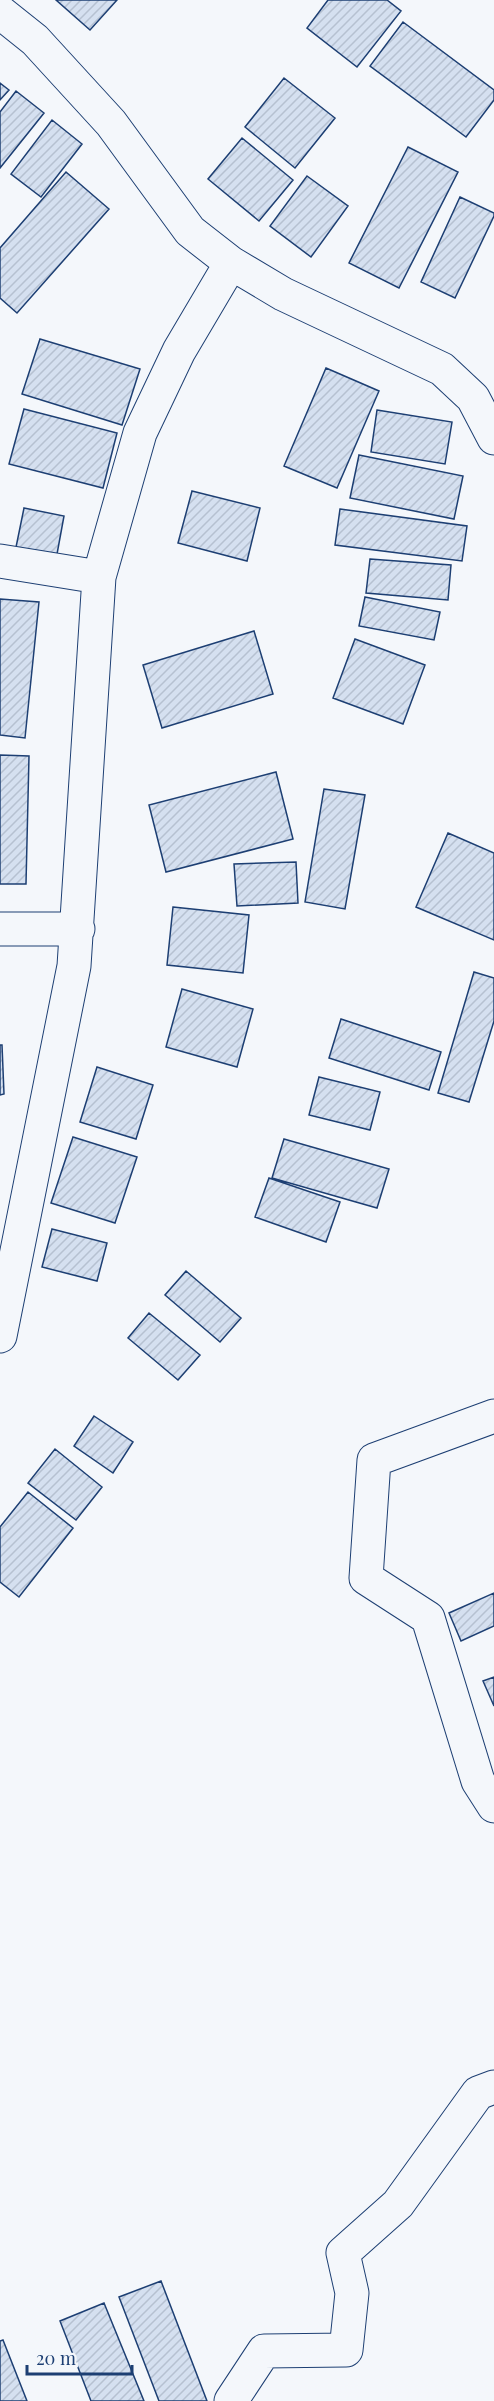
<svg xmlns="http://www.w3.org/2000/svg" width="494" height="2401" viewBox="0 0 494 2401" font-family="'Playfair Display',serif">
<defs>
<pattern id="building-hatch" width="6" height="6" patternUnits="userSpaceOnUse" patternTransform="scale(1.5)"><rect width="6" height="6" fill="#d5e0f0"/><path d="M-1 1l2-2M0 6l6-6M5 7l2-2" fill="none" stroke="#b6c1d1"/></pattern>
</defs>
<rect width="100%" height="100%" fill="#f4f7fb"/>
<!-- building -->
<path fill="url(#building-hatch)" stroke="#1d3f73" stroke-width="1.5" d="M 56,0 L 117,0 L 90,30 Z
M 328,0 L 387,0 L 401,11 L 357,67 L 307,28 Z
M 403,22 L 494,90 L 494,100 L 466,137 L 370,66 Z
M 284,78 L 335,118 L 295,168 L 245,127 Z
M 0,83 L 9,90 L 0,100 Z
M 16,91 L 44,113 L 0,168 L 0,112 Z
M 52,120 L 82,144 L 41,197 L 11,174 Z
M 242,138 L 293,180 L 259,221 L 208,179 Z
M 408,147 L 458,172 L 399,288 L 349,263 Z
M 66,172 L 109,209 L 17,313 L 0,298 L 0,248 Z
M 307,176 L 348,206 L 311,257 L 270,226 Z
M 460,197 L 494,213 L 494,216 L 455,298 L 421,282 Z
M 40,339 L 140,369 L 122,425 L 22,394 Z
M 326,368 L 379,391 L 337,488 L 284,466 Z
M 24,409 L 117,433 L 103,488 L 9,464 Z
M 377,410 L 452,422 L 445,464 L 371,452 Z
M 359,455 L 463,476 L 454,519 L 350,498 Z
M 192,491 L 260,508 L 247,561 L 178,543 Z
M 24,508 L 64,516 L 55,565 L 14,557 Z
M 340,509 L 467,526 L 462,561 L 335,545 Z
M 370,559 L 451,565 L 448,600 L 366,593 Z
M 365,597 L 440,612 L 434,640 L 359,626 Z
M 0,599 L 39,602 L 25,738 L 0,735 Z
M 254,631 L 273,694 L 162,728 L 143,665 Z
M 355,639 L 425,665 L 403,724 L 333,698 Z
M 0,755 L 29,756 L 26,884 L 0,884 Z
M 276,772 L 293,839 L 166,872 L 149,805 Z
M 324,789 L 365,795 L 345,909 L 305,902 Z
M 448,833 L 494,853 L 494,940 L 416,907 Z
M 296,862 L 298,903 L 237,906 L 234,864 Z
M 173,907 L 249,915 L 243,973 L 167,965 Z
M 474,972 L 494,978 L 494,1021 L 469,1102 L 438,1093 Z
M 182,989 L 253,1009 L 237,1067 L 166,1047 Z
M 341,1019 L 441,1052 L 429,1090 L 329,1058 Z
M 0,1045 L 2,1045 L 4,1094 L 0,1095 Z
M 97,1067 L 153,1085 L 136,1139 L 80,1122 Z
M 319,1077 L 380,1092 L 370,1130 L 309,1115 Z
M 73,1137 L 137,1157 L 115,1223 L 51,1203 Z
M 284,1139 L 389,1169 L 377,1208 L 272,1178 Z
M 269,1178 L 340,1202 L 326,1242 L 255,1217 Z
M 52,1229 L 107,1243 L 97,1281 L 42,1267 Z
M 186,1271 L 241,1318 L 220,1342 L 165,1295 Z
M 149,1313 L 200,1355 L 178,1380 L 128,1338 Z
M 94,1416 L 133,1442 L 113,1473 L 74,1446 Z
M 55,1449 L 102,1487 L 76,1520 L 28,1483 Z
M 28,1492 L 73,1528 L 19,1597 L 0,1582 L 0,1527 Z
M 494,1593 L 494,1626 L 461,1641 L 449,1613 Z
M 494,1677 L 494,1706 L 483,1681 Z
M 161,2281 L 207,2401 L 159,2401 L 119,2297 Z
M 104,2303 L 144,2401 L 91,2401 L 60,2321 Z
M 3,2340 L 27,2401 L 0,2401 L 0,2341 Z"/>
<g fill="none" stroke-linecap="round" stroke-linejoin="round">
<!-- minor casing -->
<g stroke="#1d3f73" stroke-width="35">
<path id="minor" d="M 0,12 L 35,40 L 111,123 L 190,231 L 231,263 L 283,294 L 442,369 L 473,398 L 494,438
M 0,561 L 99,577
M 0,929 L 78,929
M 0,1336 L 74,966 L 99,577 L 140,433 L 179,351 L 231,263
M 494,1416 L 374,1460 L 366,1578 L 428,1618 L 478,1781 L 494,1806
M 231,2401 L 264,2351 L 346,2350 L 352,2293 L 343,2253 L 398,2204 L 478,2093 L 494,2087"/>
</g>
<!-- minor -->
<use href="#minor" stroke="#f4f7fb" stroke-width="33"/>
</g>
<!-- scale -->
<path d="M27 2365v9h105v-9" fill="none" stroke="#1d3f73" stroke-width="3"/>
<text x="36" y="2365" font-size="18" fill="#1d3f73" stroke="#f4f7fb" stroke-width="4.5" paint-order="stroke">20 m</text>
</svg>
